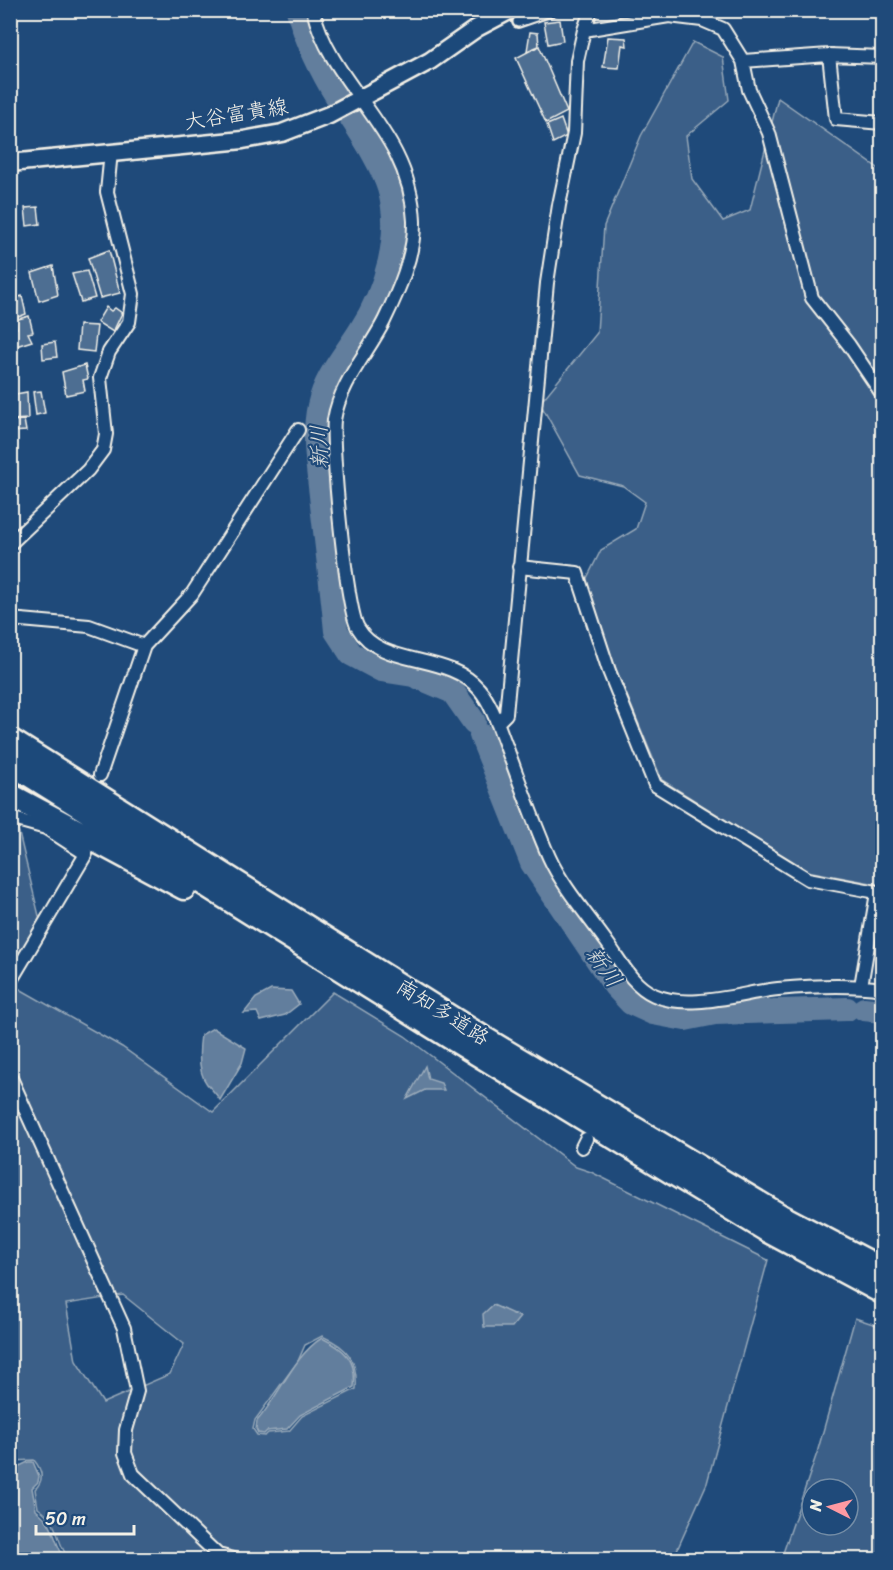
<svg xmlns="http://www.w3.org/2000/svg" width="893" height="1570" viewBox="0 0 893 1570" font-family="Sriracha,'Klee One',sans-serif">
<rect width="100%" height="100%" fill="#1f4a7a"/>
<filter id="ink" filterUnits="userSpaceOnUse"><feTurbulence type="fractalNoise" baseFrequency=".0167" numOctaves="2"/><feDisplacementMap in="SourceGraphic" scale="12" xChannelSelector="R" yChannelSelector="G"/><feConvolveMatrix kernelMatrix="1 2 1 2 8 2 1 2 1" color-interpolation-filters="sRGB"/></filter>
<g filter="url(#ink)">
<!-- green -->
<path fill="#3a5f88" stroke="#97a8b8" stroke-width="1.5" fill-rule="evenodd" d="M 693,42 L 723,57 L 729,100 L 686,136 L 692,179 L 723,221 L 750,210 L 778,98 L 882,171 L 882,885 L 807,871 L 662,780 L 614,664 L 586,580 L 601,550 L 636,529 L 645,502 L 623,486 L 580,475 L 540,403 L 597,333 L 604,226 L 641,136 Z
M 17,825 L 40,920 L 11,967 L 10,843 Z
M 11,984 L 122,1047 L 213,1112 L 333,992 L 405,1036 L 576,1167 L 591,1172 L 768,1260 L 707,1483 L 673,1559 L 68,1558 C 55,1539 60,1523 38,1508 L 35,1489 C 45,1480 42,1470 34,1460 L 11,1461 ZM 123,1295 L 184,1344 L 170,1374 L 103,1403 L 76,1361 L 66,1304 ZM 322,1336 C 347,1347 358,1359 356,1389 L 302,1416 L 289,1431 L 268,1433 L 265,1436 L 257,1435 L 253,1429 L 255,1420 L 298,1361 L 305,1345 Z
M 855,1318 L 882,1327 L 882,1559 L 781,1559 L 817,1453 ZM 812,1489 L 848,1489 L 848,1525 L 812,1525 Z"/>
<!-- water -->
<path fill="#627e9d" stroke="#9cacbb" stroke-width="1.5" d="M 271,990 L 291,991 L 299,1004 L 285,1015 L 261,1021 L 257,1012 L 244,1013 L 256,998 Z
M 213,1028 L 246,1048 L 242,1063 L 220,1100 C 216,1093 212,1090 207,1084 C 197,1071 199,1049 201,1035 Z
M 425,1066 L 428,1079 L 441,1083 L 444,1090 L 425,1090 L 407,1099 Z
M 493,1305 L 520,1317 L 512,1327 L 484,1327 L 483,1314 Z
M 322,1338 C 345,1349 357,1360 354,1387 L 300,1415 L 287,1429 L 267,1431 L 264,1434 L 258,1433 L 256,1429 L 257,1421 C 279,1396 295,1354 322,1338 Z
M 28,1462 L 33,1462 L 39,1476 L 38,1482 L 32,1488 L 36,1510 C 57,1526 52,1540 65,1559 L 11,1559 L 11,1470 Z"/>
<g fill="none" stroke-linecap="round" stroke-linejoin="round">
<!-- river -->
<path stroke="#627e9d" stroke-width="24" d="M 298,10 C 307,43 321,71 339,100
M 350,116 C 364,138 381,163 389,188 C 403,235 386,291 360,331 C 345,355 325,377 319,406 C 312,439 319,472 322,505 C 327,547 332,589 336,631 L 351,654 L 381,670 L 413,675 L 453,692 L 474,722
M 481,735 L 532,863 L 615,986 L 631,1003 L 653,1013 L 685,1019 L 715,1013 L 847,1009
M 864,1009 L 882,1011"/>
</g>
<!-- building -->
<path fill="#4d6e92" stroke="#f4f1e8" stroke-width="1.5" d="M 560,20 L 563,41 L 548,44 L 544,22 Z
M 530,32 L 538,33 L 539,46 L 527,51 Z
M 608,37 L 626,38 L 627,46 L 622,45 L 619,68 L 603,67 Z
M 539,46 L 567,112 L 546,123 L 516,58 Z
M 561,119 L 567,136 L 553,143 L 547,125 Z
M 38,207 L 40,224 L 27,226 L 25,208 Z
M 109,250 L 120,293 L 100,298 L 88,258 Z
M 53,266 L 58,295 L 39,301 L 32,273 Z
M 87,271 L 95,298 L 81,302 L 72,274 Z
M 22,296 L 26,314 L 10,320 L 10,300 Z
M 106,307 L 111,311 L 115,308 L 122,313 L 113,332 L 97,322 Z
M 29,316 L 33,332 L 28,333 L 32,341 L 16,346 L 11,331 L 17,328 L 15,320 Z
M 79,325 L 97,326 L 94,352 L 77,350 Z
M 55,342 L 57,357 L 43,359 L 42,344 Z
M 85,365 L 88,379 L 83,380 L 85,391 L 66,395 L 62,372 Z
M 41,391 L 45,413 L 36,415 L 33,392 Z
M 27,392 L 28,419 L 11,420 L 10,395 Z
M 24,420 L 26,431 L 10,432 L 10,421 Z"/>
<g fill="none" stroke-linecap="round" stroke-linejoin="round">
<!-- pedestrian casing -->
<g stroke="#f4f1e8" stroke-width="14">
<path id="pedestrian" d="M 518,22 L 553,10"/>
</g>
<!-- minor casing -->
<g stroke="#f4f1e8" stroke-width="16">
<path id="minor" d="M 313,10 C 332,89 410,129 414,221 C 415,254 398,292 384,321 C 367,354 340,383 334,420 C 331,447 346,609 358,628 C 381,668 448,652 479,689 C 492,704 499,728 506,746 C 520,783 533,821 549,857 C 562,886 589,917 608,944 C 621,962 632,985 654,995 C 689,1011 741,993 778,989 C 812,986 849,984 882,989
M 591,10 L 584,30 L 669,16 L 702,20 L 723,29 L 743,61 L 749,90 L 769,133 L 812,298 L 849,345 L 882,394
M 829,55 L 836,119 L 882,123
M 743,61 L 829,55 L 882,57
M 10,544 L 88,470 L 103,450 L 106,434 L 100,378 L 109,352 L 129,322 L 133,294 L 107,192 L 111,152
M 519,567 L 577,573 L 609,671 L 655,785 L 808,879 L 882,893
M 10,619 L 89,626 L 144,646
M 497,723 L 506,714 L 547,283 L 559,205 L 574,133 L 577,61 L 584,30
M 100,775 L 144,646 L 192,594 L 298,430
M 10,818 L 46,828 L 86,854 L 10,982
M 861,986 L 877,893
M 10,1076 L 124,1328 L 137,1391 L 126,1430 L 125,1453 L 133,1474 L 218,1555 L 238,1560
M 582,1147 L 586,1139"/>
</g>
<!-- secondary casing -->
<g stroke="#f4f1e8" stroke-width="21">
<path id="secondary" d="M 10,163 L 243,140 L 282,133 L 329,115 L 430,61 L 477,28 L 511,10"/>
</g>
<!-- motorway casing -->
<g stroke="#f4f1e8" stroke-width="27">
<path id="motorway" d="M 10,740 L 482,1037 L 781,1216 L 882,1269
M 10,763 L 451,1038 L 768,1231 L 882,1292
M 10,795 L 184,888"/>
</g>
<!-- pedestrian -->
<use href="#pedestrian" stroke="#1f4a7a" stroke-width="9"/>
<!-- minor -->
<use href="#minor" stroke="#1f4a7a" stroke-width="12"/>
<!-- secondary -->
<use href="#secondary" stroke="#1f4a7a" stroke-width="16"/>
<!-- motorway -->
<use href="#motorway" stroke="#1f4a7a" stroke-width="22"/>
</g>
</g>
<g text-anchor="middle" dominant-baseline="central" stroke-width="4.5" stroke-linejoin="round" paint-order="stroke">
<!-- street labels -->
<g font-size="21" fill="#f4f1e8" stroke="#1f4a7a">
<text transform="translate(236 114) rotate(-9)">大谷富貴線</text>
<text transform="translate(443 1012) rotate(32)">南知多道路</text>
</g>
<!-- water labels -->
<g font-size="22" font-style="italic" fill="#dee0dd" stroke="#1f4a7a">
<text transform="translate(319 447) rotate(-91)">新川</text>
<text transform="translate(604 967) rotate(54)">新川</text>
</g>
</g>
<!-- margin -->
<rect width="893" height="1570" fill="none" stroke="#1f4a7a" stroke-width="36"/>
<rect x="18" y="18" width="857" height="1534" fill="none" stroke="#f4f1e8" stroke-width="2" filter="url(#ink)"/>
<!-- north arrow -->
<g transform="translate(830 1507) rotate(276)"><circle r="28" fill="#1f4a7a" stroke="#748da6" stroke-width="1.5"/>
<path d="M0-4.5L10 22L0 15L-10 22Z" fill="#ff9aa2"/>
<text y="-9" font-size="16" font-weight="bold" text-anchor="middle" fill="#f4f1e8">N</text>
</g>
<!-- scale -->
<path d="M36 1525v9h98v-9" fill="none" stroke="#f4f1e8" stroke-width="3"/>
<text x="45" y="1525" font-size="18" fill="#f4f1e8" stroke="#1f4a7a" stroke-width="4.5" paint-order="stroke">50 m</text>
</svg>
